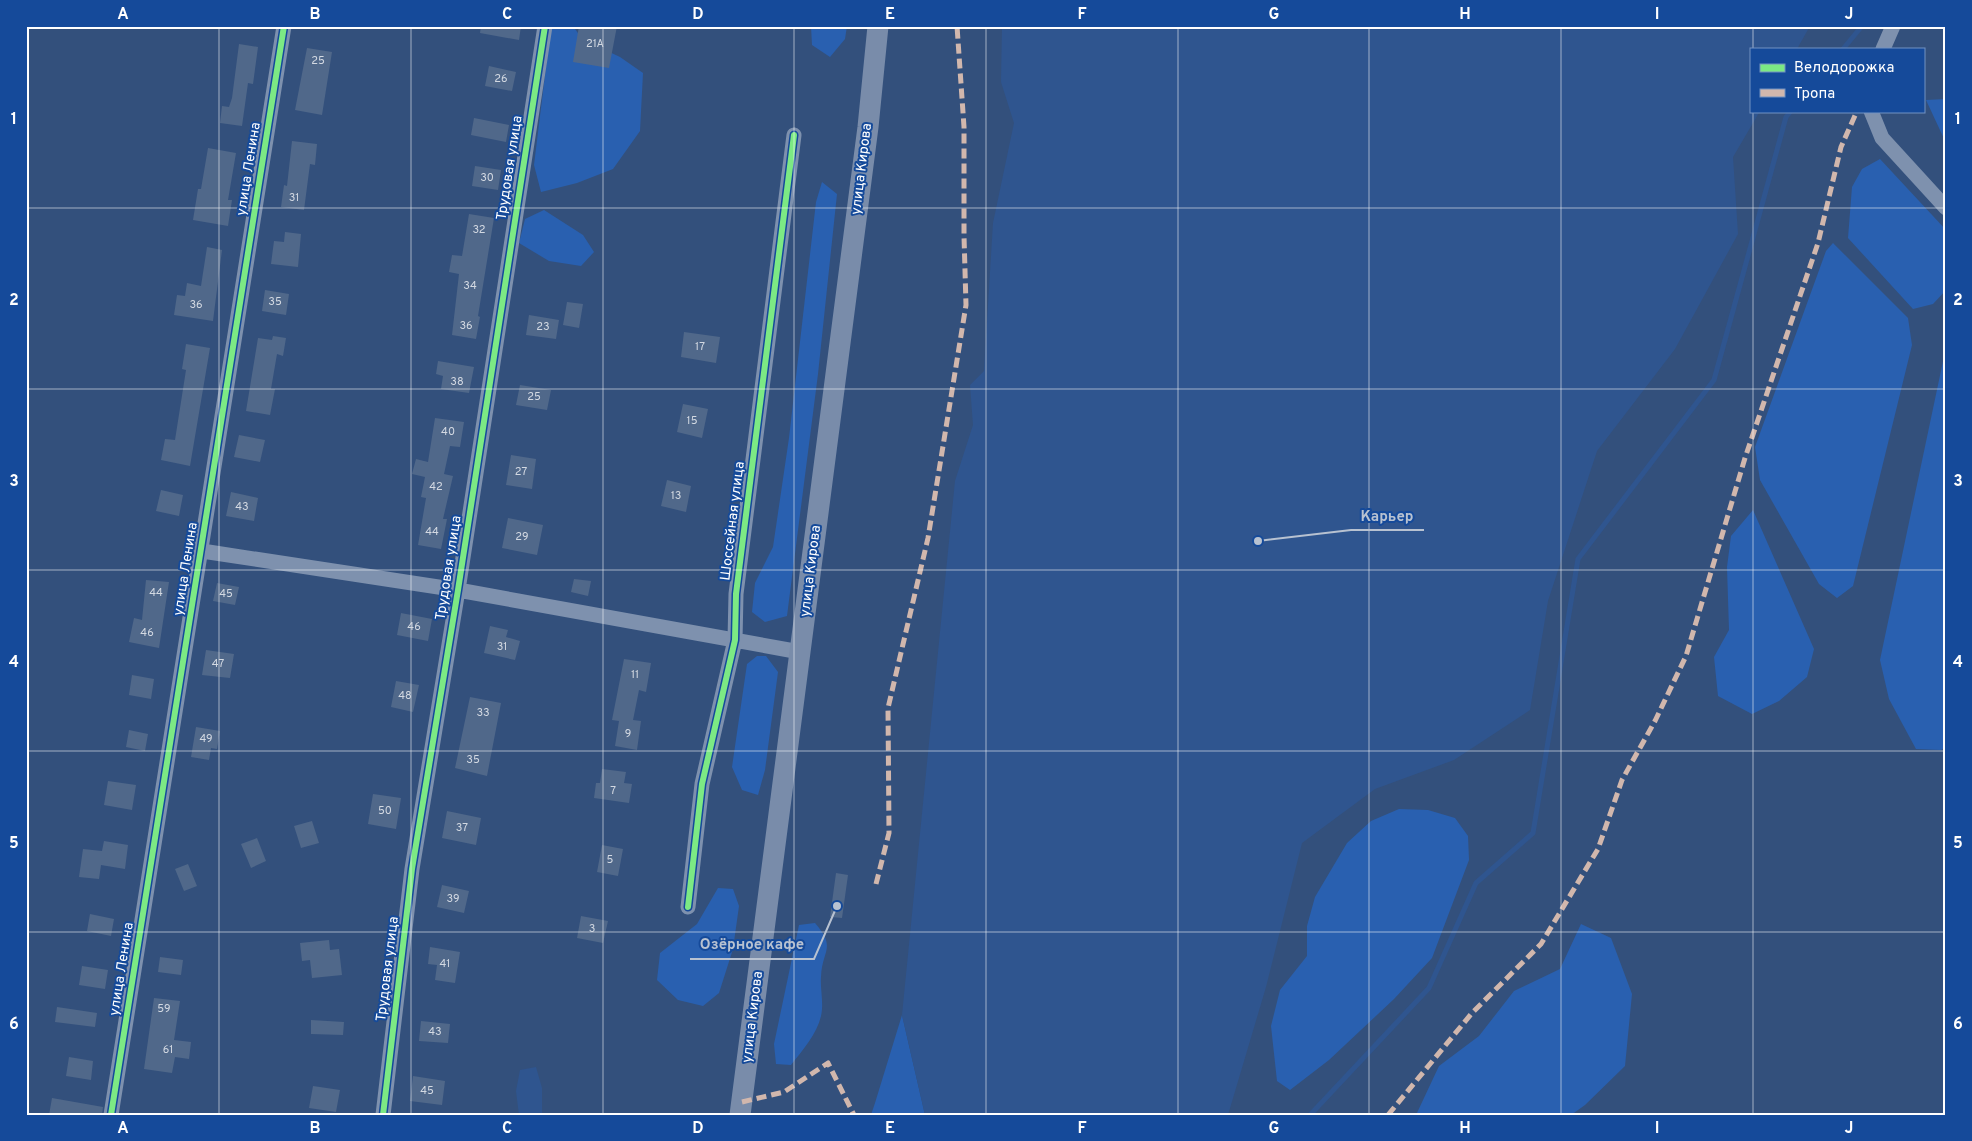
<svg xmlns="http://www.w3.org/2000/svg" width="1972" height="1141" viewBox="0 0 1972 1141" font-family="Overpass,sans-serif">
<rect width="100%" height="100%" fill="#33507c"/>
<!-- green -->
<path fill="#2960b0" d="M 551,26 L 573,26 L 582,39 L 620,57 L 643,73 L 640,131 L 613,169 L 577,183 L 541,192 L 534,165 Z
M 811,26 L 847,26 L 845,39 L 830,57 L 812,45 Z
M 1946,99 L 1946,143 L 1926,100 Z
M 1880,159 L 1946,230 L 1946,290 L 1933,304 L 1913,309 L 1848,238 L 1852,187 L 1862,169 Z
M 822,182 L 837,194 L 818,374 L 787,616 L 765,622 L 752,612 L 755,583 L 773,547 L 789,438 L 816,202 Z
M 544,210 L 583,235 L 594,252 L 581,266 L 549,261 L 519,243 L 525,219 Z
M 1833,243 L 1908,318 L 1912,345 L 1853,586 L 1837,598 L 1819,584 L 1760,480 L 1755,447 L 1826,251 Z
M 1946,347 L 1946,747 L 1941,750 L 1916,749 L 1889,699 L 1880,660 Z
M 1753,510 L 1814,649 L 1807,677 L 1779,701 L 1752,714 L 1718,696 L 1714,657 L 1729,630 L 1727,567 L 1731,536 Z
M 757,656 L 766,656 L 778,672 L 765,770 L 758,795 L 742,790 L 732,767 L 747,664 Z
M 1399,809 L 1428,810 L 1455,818 L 1468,836 L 1469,860 L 1432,958 L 1394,999 L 1329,1060 L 1290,1090 L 1277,1081 L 1271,1026 L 1280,990 L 1307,956 L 1307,926 L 1315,897 L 1347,843 L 1371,821 Z
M 718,888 L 733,889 L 739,906 L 733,949 L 719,993 L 703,1006 L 678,1000 L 657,980 L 660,953 L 697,924 Z
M 815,923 C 837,948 822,950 821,977 C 820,989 824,1003 821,1016 C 817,1034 802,1051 791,1065 L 776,1064 L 774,1044 L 799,925 Z
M 1581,924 L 1611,938 L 1632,994 L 1625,1066 L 1585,1105 L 1571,1115 L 1416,1115 L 1439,1066 L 1479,1036 L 1514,991 L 1560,969 Z
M 902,1015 L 925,1115 L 871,1115 L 875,1103 Z"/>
<!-- water -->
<path fill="#2f558f" d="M 1002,26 L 1810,26 L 1797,49 L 1751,49 L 1751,111 L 1760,111 L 1733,157 L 1738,234 L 1675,349 L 1597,451 L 1548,601 L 1530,710 L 1454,760 L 1375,789 L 1302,843 L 1266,987 L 1228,1115 L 925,1115 L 902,1015 L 955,481 L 973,425 L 970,385 L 984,371 L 993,223 L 1014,123 L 1001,82 Z
M 536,1067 L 542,1088 L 542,1115 L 519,1115 L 516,1091 L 520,1070 Z"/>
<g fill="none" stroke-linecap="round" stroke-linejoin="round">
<!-- stream -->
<path stroke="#2f558f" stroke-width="5" d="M 1843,49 L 1862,26
M 1310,1115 L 1429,988 L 1476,883 L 1533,833 L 1578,559 L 1714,380 L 1786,117 L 1791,111"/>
</g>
<!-- building -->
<path fill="#50688a" d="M 481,26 L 521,26 L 519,40 L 480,33 Z
M 579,26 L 617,26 L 609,68 L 573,62 Z
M 239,44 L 258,47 L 253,84 L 248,83 L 242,126 L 220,123 L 222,106 L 229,107 L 232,98 Z
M 307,48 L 332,52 L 322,115 L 295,110 Z
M 489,66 L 516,72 L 512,91 L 485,86 Z
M 474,118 L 509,125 L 506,142 L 471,135 Z
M 292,141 L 317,144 L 315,165 L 310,164 L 304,210 L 281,207 L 284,185 L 287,186 Z
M 208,148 L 236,153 L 228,200 L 232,200 L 228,226 L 193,220 L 198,189 L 201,189 Z
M 475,166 L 501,170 L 498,190 L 472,186 Z
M 469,214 L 494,218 L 478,316 L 480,317 L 476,339 L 452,335 L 459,274 L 449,272 L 452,255 L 462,256 Z
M 285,232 L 301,234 L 298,267 L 271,264 L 274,241 L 284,242 Z
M 207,247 L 222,250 L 213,321 L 174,315 L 177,295 L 185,296 L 187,283 L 201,286 Z
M 265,290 L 289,294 L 286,315 L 262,311 Z
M 567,302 L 583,304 L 579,328 L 563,325 Z
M 529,315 L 559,320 L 556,339 L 526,335 Z
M 684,332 L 720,337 L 716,363 L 681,357 Z
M 273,336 L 286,338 L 283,356 L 277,354 L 271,389 L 275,389 L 270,415 L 246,411 L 258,338 L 272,340 Z
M 186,344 L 210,348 L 190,466 L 161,460 L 165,439 L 175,440 L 186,370 L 182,369 Z
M 438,361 L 474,367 L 469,393 L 441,389 L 443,376 L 436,374 Z
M 520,385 L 551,390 L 547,410 L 516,405 Z
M 683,404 L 708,409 L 702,438 L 677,432 Z
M 435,418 L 464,422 L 460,447 L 450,446 L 444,474 L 453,476 L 443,519 L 447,519 L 441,549 L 418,545 L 426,498 L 421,497 L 425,477 L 412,474 L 416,459 L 428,462 Z
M 239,435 L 265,440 L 260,462 L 234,457 Z
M 511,455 L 536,459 L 532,489 L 506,485 Z
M 667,480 L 691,486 L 686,512 L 661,506 Z
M 161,490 L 183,495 L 179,516 L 156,511 Z
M 231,492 L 258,498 L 254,521 L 226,516 Z
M 508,518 L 543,525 L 537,555 L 502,548 Z
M 574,579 L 591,581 L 588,596 L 571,592 Z
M 146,580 L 169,582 L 159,648 L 129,642 L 134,618 L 142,620 Z
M 217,583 L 239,587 L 235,605 L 213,601 Z
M 401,613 L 432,619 L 428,641 L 397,635 Z
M 490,626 L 508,630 L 506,637 L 520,641 L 515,660 L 484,653 Z
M 206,650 L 234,654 L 230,678 L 202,675 Z
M 624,659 L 651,663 L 646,692 L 639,690 L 633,720 L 641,721 L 637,750 L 615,746 L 619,721 L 612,720 Z
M 132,675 L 154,679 L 151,699 L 129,695 Z
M 396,681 L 419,685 L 413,712 L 391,707 Z
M 470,697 L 501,703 L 487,776 L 455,768 Z
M 196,727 L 220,731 L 217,749 L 211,748 L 209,760 L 191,757 Z
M 129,730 L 148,734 L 145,751 L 126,747 Z
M 602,769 L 626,772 L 624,783 L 632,784 L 629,803 L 594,798 L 596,783 L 600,783 Z
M 108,781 L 136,785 L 132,810 L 104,805 Z
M 373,794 L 401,798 L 396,829 L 368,824 Z
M 447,811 L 481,818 L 476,845 L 442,838 Z
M 312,821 L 319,843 L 301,848 L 294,826 Z
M 257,838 L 266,861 L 251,868 L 241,844 Z
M 104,841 L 128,845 L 125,869 L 101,865 L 99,879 L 79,877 L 83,849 L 102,851 Z
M 602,845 L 623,849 L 618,876 L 597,872 Z
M 188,864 L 197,886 L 184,891 L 175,869 Z
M 836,873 L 848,875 L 842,918 L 830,917 Z
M 442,885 L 469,891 L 464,913 L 437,907 Z
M 90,914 L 114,919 L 111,936 L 87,931 Z
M 581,916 L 608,921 L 603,943 L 577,938 Z
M 329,940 L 330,950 L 339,949 L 342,975 L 312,978 L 310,960 L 302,961 L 300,943 Z
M 430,947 L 460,952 L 455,983 L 435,980 L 437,965 L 428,964 Z
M 160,957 L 183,960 L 181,975 L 158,972 Z
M 82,966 L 108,970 L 105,989 L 79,985 Z
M 154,998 L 180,1001 L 174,1040 L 191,1042 L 189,1059 L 175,1057 L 172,1073 L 144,1069 Z
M 57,1007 L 97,1013 L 95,1027 L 55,1022 Z
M 311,1020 L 344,1022 L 343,1035 L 311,1034 Z
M 421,1021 L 450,1024 L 448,1043 L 419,1041 Z
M 69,1057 L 93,1061 L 91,1080 L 66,1076 Z
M 413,1076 L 445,1081 L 442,1105 L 410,1101 Z
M 313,1086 L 340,1090 L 336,1112 L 309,1108 Z
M 52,1098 L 103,1107 L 102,1115 L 49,1115 Z"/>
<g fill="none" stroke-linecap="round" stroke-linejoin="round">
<!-- street -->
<path stroke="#7e91ae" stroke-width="15" d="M 1883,49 L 1893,26
M 1871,111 L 1882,138 L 1946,208
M 202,551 L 458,590 L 800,652
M 688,907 L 702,784 L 735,640 L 736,594 L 794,135
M 111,1115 L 284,26
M 383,1115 L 412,869 L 458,590 L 545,26"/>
<!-- secondary -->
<path stroke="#798caa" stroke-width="21" d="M 740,1115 L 868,127 L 878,26"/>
<!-- quiet -->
<path stroke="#d1b7ad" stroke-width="5" stroke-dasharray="10 5" stroke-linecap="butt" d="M 876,884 L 889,833 L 888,708 L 928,538 L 966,305 L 964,236 L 964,127 L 957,26
M 742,1102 L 784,1092 L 828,1063 L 854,1115
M 1388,1115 L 1472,1013 L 1541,944 L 1598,849 L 1622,780 L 1655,721 L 1686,656 L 1745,458 L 1818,243 L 1841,147 L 1857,111"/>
<!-- cycleway casing -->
<g stroke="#154a9a" stroke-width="9">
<path id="cycleway" d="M 688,907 L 702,784 L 735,640 L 736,594 L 794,135
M 111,1115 L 284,26
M 383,1115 L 412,869 L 458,590 L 545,26"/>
</g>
<!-- cycleway -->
<use href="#cycleway" stroke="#7ce984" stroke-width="6"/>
</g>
<!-- grid -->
<path fill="none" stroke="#fff" stroke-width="1" stroke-opacity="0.55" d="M 219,26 L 219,1115M 411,26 L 411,1115M 603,26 L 603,1115M 794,26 L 794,1115M 986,26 L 986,1115M 1178,26 L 1178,1115M 1369,26 L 1369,1115M 1561,26 L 1561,1115M 1753,26 L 1753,49M 1753,111 L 1753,1115M 26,208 L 1946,208M 26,389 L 1946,389M 26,570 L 1946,570M 26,751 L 1946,751M 26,932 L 1946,932"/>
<g text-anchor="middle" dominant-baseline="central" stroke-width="4" stroke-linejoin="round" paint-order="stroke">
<!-- number labels -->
<g font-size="11" fill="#d3d9e2">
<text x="595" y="44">21А</text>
<text x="318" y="61">25</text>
<text x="501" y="79">26</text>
<text x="487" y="178">30</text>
<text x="294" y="198">31</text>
<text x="479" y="230">32</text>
<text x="470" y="286">34</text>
<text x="275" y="302">35</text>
<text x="196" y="305">36</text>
<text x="466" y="326">36</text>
<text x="543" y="327">23</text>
<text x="700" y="347">17</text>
<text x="457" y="382">38</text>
<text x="534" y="397">25</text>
<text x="692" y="421">15</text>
<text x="448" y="432">40</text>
<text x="521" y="472">27</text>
<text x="436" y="487">42</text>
<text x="676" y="496">13</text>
<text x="242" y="507">43</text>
<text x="432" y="532">44</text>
<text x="522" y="537">29</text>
<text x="156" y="593">44</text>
<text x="226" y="594">45</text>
<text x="414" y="627">46</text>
<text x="147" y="633">46</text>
<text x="502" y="647">31</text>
<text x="218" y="664">47</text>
<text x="635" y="675">11</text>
<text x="405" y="696">48</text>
<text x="483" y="713">33</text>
<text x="628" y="734">9</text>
<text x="206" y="739">49</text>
<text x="473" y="760">35</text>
<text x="613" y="791">7</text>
<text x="385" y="811">50</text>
<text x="462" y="828">37</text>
<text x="610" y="860">5</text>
<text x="453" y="899">39</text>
<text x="592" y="929">3</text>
<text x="445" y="964">41</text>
<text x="164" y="1009">59</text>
<text x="435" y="1032">43</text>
<text x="168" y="1050">61</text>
<text x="427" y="1091">45</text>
</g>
<!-- street labels -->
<g font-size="14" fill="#fff" stroke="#154a9a">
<text transform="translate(510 168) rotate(-81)">Трудовая улица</text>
<text transform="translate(249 169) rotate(-81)">улица Ленина</text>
<text transform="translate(862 169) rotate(-83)">улица Кирова</text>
<text transform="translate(733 521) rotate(-83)">Шоссейная улица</text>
<text transform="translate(449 568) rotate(-81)">Трудовая улица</text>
<text transform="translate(186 569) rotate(-81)">улица Ленина</text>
<text transform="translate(811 571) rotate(-83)">улица Кирова</text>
<text transform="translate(122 969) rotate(-81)">улица Ленина</text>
<text transform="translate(388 969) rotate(-83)">Трудовая улица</text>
<text transform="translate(753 1017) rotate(-83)">улица Кирова</text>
</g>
</g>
<!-- callouts -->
<path fill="none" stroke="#b8c2d1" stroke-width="2" d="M1258 541L1351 530H1424M837 906L814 959H690"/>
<g fill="#b8c2d1" stroke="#154a9a" stroke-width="2">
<circle cx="1258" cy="541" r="5"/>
<circle cx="837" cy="906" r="5"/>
</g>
<g font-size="15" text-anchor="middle" font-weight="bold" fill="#b8c2d1" stroke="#154a9a" stroke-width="4" stroke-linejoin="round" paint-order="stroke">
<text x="1387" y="521">Карьер</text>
<text x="752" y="949">Озёрное кафе</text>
</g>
<!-- border -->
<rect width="1972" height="1141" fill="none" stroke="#154a9a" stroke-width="55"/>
<!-- legend -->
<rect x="1750" y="48" width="175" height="65" fill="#154a9a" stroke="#7392c2"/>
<rect x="1760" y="64" width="25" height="8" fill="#7ce984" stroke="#7392c2"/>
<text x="1794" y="72" font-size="15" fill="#ffffff">Велодорожка</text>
<rect x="1760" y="89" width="25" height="8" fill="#d1b7ad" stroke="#7392c2"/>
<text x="1794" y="98" font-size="15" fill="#ffffff">Тропа</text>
<rect x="28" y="28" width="1916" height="1086" fill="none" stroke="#fff" stroke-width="2"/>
<g font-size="16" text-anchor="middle" font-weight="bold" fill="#fff">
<text x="123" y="19">A</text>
<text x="315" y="19">B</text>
<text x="507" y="19">C</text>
<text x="698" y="19">D</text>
<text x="890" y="19">E</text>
<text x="1082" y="19">F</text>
<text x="1274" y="19">G</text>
<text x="1465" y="19">H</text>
<text x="1657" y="19">I</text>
<text x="1849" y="19">J</text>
<text x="14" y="124">1</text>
<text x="1958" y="124">1</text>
<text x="14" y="305">2</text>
<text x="1958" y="305">2</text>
<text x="14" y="486">3</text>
<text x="1958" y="486">3</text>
<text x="14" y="667">4</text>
<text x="1958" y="667">4</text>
<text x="14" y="848">5</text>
<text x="1958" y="848">5</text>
<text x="14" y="1029">6</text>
<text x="1958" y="1029">6</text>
<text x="123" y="1133">A</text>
<text x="315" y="1133">B</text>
<text x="507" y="1133">C</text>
<text x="698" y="1133">D</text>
<text x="890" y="1133">E</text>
<text x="1082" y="1133">F</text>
<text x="1274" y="1133">G</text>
<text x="1465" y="1133">H</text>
<text x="1657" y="1133">I</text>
<text x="1849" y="1133">J</text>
</g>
</svg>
